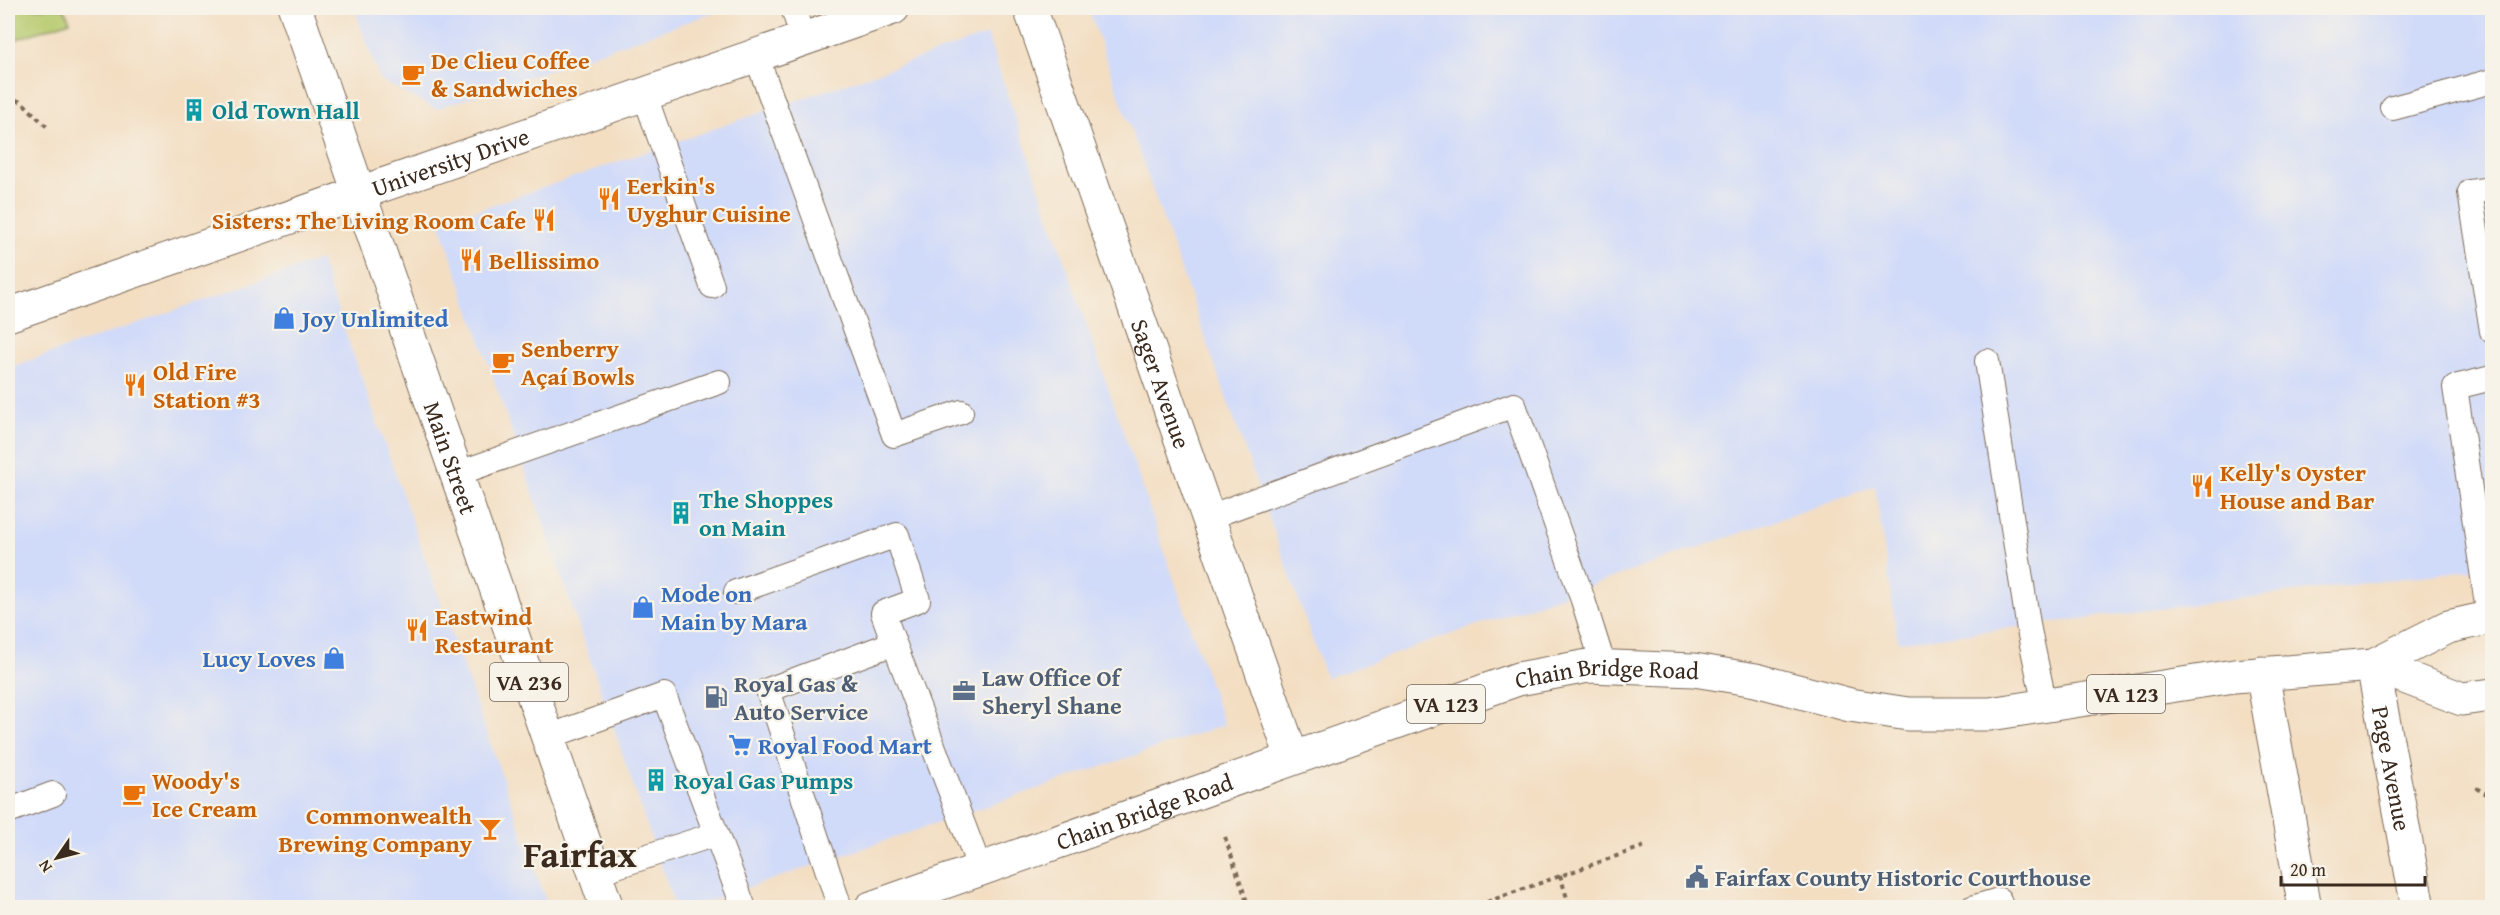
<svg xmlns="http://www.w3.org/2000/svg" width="2500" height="915" viewBox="0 0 2500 915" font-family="'Gentium Book Plus',serif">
<rect width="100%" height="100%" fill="#f7f3e8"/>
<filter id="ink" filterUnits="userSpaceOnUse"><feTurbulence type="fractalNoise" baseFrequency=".0167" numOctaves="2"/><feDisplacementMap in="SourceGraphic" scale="12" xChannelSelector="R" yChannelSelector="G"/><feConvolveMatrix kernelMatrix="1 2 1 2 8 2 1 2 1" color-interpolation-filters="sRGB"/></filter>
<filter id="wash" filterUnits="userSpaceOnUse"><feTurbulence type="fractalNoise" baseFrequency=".008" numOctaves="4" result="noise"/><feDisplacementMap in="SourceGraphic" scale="24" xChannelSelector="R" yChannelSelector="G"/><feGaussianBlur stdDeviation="1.35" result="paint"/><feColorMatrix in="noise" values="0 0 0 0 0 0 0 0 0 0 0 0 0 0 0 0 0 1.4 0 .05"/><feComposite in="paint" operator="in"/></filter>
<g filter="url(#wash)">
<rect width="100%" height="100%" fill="#f3dec2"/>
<!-- built -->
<path fill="#d0daf9" d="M 354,8 L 727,8 L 436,109 L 380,80 Z
M 1088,8 L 2492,8 L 2492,567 L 1898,642 L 1875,486 L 1326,678 Z
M 987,35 L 1224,725 L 692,907 L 675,907 L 440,223 Z
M 320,260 L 548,907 L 8,907 L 8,368 Z"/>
<!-- green -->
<path fill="#b6ca6d" stroke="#787a46" stroke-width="1.5" d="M 8,8 L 64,8 L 70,21 L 8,42 Z"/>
</g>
<g filter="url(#ink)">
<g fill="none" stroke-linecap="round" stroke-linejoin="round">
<!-- service casing -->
<g stroke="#7b6957" stroke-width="26">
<path id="service" d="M 793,8 L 803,39
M 756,55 L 894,435 L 961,412
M 644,93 L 712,286
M 2393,108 L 2492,81
M 2492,189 L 2470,192 L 2492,331
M 1987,361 L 2029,630 L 2045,706
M 456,474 L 719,382
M 1209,517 L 1514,405 L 1583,600 L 1604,667
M 736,592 L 897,535 L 918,600 L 883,613 L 894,643 L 768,690 L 840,908
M 2489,618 L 2455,387 L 2492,378
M 894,643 L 980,869
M 548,737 L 664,695 L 744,908
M 8,811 L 53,794
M 595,873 L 716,834
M 1972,908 L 1999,900 L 2001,908"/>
</g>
<!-- minor casing -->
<g stroke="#7b6957" stroke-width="35">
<g id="minor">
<path id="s1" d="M 2373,665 L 2418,908"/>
<path d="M 2262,673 L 2305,908"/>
</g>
</g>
<!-- tertiary casing -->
<g stroke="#7b6957" stroke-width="35">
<g id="tertiary">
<path id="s2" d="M 1030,8 L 1292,757"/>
<path id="s3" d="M 8,315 L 893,8"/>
</g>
</g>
<!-- primary casing -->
<g stroke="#7b6957" stroke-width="35">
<g id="primary">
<path id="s4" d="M 295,8 L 607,908"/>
<path d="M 2373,665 L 2462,699 L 2492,695"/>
<path id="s5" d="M 871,908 L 1518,679 L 1588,666 L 1694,670 L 1756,680 L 1850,705 L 1908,714 L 1990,714 L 2234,676 L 2373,665 L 2448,627 L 2492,617"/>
</g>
</g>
<!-- path -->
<path stroke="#7b6957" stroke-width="4" stroke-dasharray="4.5 4.5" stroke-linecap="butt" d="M 8,96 L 23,103 L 47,127
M 2476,788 L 2492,797
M 1225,837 L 1249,908
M 1560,875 L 1570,908
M 1470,908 L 1645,846"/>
<!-- service -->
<use href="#service" stroke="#fff" stroke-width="24"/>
<!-- minor -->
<use href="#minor" stroke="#fff" stroke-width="33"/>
<!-- tertiary -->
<use href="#tertiary" stroke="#fff" stroke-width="33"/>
<!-- primary -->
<use href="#primary" stroke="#fff" stroke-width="33"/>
</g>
</g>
<!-- icons -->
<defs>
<g id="cafe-bare" transform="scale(1.8)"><path d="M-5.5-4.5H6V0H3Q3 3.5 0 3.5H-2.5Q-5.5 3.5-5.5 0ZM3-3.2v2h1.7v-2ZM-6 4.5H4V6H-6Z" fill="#e8710a" stroke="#f7f3e8" stroke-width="2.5" paint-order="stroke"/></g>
<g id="building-bare" transform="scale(1.8)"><path d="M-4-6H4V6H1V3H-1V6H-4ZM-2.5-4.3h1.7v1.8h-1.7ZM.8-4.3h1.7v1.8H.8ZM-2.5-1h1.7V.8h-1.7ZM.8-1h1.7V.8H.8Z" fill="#0f9aa8" stroke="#f7f3e8" stroke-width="2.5" paint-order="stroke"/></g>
<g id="restaurant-bare" transform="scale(1.8)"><path d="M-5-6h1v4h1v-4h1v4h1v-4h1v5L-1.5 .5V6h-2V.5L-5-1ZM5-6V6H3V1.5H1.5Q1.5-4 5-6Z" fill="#e8710a" stroke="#f7f3e8" stroke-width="2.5" paint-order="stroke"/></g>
<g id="shop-bare" transform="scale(1.8)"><path d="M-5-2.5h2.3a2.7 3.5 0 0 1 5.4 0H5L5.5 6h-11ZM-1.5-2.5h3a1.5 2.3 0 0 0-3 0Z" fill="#3f7fe0" stroke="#f7f3e8" stroke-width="2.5" paint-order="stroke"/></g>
<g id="office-bare" transform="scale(1.8)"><path d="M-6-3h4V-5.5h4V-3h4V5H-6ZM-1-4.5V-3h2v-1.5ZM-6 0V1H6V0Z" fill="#5c6f8a" stroke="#f7f3e8" stroke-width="2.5" paint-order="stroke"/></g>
<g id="fuel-bare" transform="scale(1.8)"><path d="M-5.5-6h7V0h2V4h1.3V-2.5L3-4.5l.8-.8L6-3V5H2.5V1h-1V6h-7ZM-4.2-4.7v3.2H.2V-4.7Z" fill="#5c6f8a" stroke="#f7f3e8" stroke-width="2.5" paint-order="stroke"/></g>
<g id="supermarket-bare" transform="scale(1.8)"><path d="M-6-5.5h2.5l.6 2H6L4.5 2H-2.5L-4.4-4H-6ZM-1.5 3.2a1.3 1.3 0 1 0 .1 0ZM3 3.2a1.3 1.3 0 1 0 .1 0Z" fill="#3f7fe0" stroke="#f7f3e8" stroke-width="2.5" paint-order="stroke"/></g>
<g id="bar-bare" transform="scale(1.8)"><path d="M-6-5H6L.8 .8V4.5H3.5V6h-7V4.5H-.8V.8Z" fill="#e8710a" stroke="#f7f3e8" stroke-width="2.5" paint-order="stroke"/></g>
<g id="civic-bare" transform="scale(1.8)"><path d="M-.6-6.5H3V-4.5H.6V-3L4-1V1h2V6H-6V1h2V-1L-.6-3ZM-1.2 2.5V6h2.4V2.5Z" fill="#5c6f8a" stroke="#f7f3e8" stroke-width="2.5" paint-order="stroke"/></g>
</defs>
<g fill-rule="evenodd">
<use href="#cafe-bare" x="413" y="74"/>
<use href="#building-bare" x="194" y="110"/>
<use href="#restaurant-bare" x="609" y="199"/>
<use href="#restaurant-bare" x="544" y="220"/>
<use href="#restaurant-bare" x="471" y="260"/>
<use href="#shop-bare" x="284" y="318"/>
<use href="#cafe-bare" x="503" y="362"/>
<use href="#restaurant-bare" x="135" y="385"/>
<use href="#restaurant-bare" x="2202" y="486"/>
<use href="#building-bare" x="681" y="513"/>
<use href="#shop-bare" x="643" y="607"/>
<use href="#restaurant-bare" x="417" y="630"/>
<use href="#shop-bare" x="334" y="658"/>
<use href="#office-bare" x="964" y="691"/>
<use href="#fuel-bare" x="716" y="697"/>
<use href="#supermarket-bare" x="740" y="745"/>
<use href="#building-bare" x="656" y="780"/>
<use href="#cafe-bare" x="134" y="794"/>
<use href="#bar-bare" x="490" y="829"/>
<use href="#civic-bare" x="1697" y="877"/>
</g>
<g text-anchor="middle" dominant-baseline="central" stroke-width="4.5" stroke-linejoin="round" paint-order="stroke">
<!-- shield labels -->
<g fill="#f7f3e8" stroke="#73665b" stroke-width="1.5">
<rect x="490" y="663" width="78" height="38" rx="4.5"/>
<rect x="2087" y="675" width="78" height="38" rx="4.5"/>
<rect x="1407" y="685" width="78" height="38" rx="4.5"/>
</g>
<g font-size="22" font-weight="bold" fill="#3b2a1e">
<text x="529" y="682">VA 236</text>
<text x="2126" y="694">VA 123</text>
<text x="1446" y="704">VA 123</text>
</g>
<!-- food labels -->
<g font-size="24" font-weight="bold" fill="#c56008" stroke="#f7f3e8" text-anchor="start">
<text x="431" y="60">De Clieu Coffee<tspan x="431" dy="28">&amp; Sandwiches</tspan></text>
<text x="627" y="185">Eerkin's<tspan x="627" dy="28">Uyghur Cuisine</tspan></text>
<text x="526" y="220" text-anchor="end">Sisters: The Living Room Cafe</text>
<text x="489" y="260">Bellissimo</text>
<text x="521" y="348">Senberry<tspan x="521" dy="28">Açaí Bowls</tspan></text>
<text x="153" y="371">Old Fire<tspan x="153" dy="28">Station #3</tspan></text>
<text x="2220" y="472">Kelly's Oyster<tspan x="2220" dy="28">House and Bar</tspan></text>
<text x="435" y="616">Eastwind<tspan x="435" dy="28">Restaurant</tspan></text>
<text x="152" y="780">Woody's<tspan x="152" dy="28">Ice Cream</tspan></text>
<text x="472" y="815" text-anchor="end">Commonwealth<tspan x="472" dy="28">Brewing Company</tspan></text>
</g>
<!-- culture labels -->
<g font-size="24" font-weight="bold" fill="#0d838f" stroke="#f7f3e8" text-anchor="start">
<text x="212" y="110">Old Town Hall</text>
<text x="699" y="499">The Shoppes<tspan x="699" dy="28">on Main</tspan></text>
<text x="674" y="780">Royal Gas Pumps</text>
</g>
<!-- street labels -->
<g font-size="24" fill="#3b2a1e" stroke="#f7f3e8">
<text stroke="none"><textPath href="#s3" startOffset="468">University Drive</textPath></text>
<text stroke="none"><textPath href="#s2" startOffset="398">Sager Avenue</textPath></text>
<text stroke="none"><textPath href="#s4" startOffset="476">Main Street</textPath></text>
<text stroke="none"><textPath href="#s5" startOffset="776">Chain Bridge Road</textPath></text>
<text stroke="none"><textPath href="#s1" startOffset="105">Page Avenue</textPath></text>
<text stroke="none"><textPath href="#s5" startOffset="290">Chain Bridge Road</textPath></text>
</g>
<!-- shop labels -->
<g font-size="24" font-weight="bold" fill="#366cbe" stroke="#f7f3e8" text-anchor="start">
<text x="302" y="318">Joy Unlimited</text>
<text x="661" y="593">Mode on<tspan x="661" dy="28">Main by Mara</tspan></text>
<text x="316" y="658" text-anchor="end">Lucy Loves</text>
<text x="758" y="745">Royal Food Mart</text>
</g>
<!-- service labels -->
<g font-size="24" font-weight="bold" fill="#4e5e75" stroke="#f7f3e8" text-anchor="start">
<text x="982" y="677">Law Office Of<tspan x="982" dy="28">Sheryl Shane</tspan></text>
<text x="734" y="683">Royal Gas &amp;<tspan x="734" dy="28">Auto Service</tspan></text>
<text x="1715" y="877">Fairfax County Historic Courthouse</text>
</g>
<!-- town labels -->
<g font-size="36" font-weight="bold" fill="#3b2a1e" stroke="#f7f3e8">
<text x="580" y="853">Fairfax</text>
</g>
</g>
<!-- margin -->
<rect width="2500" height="915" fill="none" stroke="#f7f3e8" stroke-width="30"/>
<!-- north arrow -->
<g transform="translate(57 858) rotate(235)" stroke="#f7f3e8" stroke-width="4.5" paint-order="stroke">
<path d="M0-4.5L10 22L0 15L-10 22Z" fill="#3b2a1e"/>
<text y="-9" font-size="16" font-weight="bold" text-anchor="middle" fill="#3b2a1e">N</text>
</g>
<!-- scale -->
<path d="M2281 876v9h144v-9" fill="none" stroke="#3b2a1e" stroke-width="3"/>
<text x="2290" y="876" font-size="18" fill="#3b2a1e" stroke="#f7f3e8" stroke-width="4.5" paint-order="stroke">20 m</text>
</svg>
